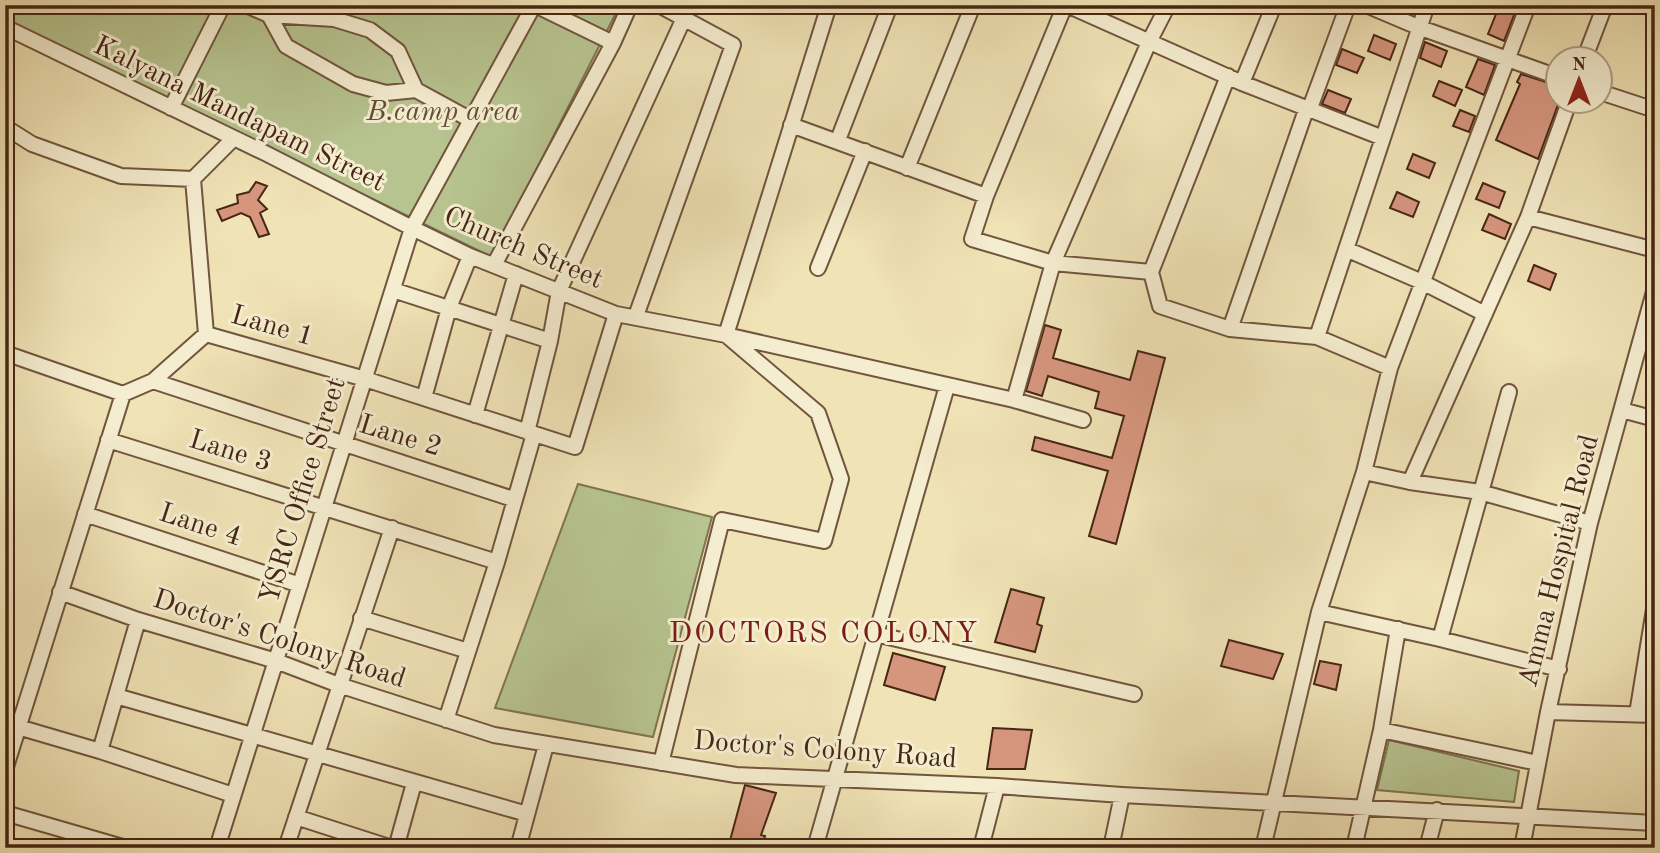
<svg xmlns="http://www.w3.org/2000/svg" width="1660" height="853" viewBox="0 0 1660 853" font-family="'Old Standard TT',serif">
<rect width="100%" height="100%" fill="#f0e3b6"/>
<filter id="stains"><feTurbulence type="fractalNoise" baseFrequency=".00286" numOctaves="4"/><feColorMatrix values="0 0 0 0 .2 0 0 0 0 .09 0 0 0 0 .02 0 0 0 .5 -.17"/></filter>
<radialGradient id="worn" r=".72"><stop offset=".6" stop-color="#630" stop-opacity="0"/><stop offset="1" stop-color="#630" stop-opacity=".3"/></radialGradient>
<!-- green -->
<path fill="#b7c490" stroke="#7f7552" stroke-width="2" d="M 5,5 L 620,5 L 492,257 L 5,20 Z
M 578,484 L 712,517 L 653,737 L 495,708 Z
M 1389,740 L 1519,771 L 1514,802 L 1377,790 Z"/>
<!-- building -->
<path fill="#d6967e" stroke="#472615" stroke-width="2" d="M 1476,5 L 1518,5 L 1504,41 L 1488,34 L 1496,14 Z
M 1374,35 L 1396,44 L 1390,60 L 1368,51 Z
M 1425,42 L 1447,51 L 1441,67 L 1420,58 Z
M 1342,49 L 1364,58 L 1357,73 L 1336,65 Z
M 1478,59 L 1495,65 L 1484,95 L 1466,87 Z
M 1521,74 L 1558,86 L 1559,102 L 1538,159 L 1496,140 L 1520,84 L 1517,82 Z
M 1439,81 L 1462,90 L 1455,106 L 1433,96 Z
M 1328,90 L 1351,99 L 1345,113 L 1322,104 Z
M 1460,110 L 1475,116 L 1469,132 L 1453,126 Z
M 1413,154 L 1435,163 L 1429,178 L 1407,169 Z
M 256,182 L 267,186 L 258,200 L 267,209 L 260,213 L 269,234 L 259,237 L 250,217 L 241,213 L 222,221 L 217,210 L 238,203 L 237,195 L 249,192 Z
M 1483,183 L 1505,192 L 1499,208 L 1476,199 Z
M 1397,192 L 1419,202 L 1413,217 L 1390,208 Z
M 1489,214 L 1511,224 L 1505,239 L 1482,230 Z
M 1534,265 L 1556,274 L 1550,290 L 1528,281 Z
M 1045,325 L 1061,330 L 1053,358 L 1130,380 L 1138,351 L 1165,358 L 1116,544 L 1089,536 L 1108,471 L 1032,450 L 1035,437 L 1112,458 L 1124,416 L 1095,408 L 1099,392 L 1048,376 L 1042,396 L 1026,391 Z
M 1011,589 L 1044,598 L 1037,624 L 1042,626 L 1035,652 L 995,642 Z
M 1229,640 L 1283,654 L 1273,679 L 1221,666 Z
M 893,653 L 945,667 L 935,700 L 884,685 Z
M 1320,661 L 1341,665 L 1336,690 L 1314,684 Z
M 993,728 L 1032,730 L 1025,769 L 987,769 Z
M 745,785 L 776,793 L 761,835 L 765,836 L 762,848 L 728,848 Z"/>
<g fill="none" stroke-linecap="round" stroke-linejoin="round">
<!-- street casing -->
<g stroke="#71553d" stroke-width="18">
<path id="street" d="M 246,5 L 269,15 L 334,19 L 370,30 L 398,51 L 416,90
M 535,5 L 613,43
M 1065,5 L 986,196 L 972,239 L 1053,263 L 1151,272 L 1160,306 L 1230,329 L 1317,337 L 1390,368
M 1067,5 L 1242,83 L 1383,138
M 1366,5 L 1418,27 L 1558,77
M 269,15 L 286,46 L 353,84 L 386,93 L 416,90 L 471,120
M 5,27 L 265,153 L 412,228 L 470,256 L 616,314 L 726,335 L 1014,400 L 1083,420
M 1584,60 L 1605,5
M 1242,83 L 1274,5
M 1600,92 L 1655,110
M 171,108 L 223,5
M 1310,108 L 1348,5
M 791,125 L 986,196
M 5,127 L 32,144 L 121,176 L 193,179 L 234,138
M 838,140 L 890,5
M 907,168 L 973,5
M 193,179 L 206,334
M 1528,217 L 1655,250
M 1346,249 L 1422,282 L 1485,314
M 494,265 L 613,43 L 630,5
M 818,268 L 865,151
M 1151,272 L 1228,76
M 393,290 L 550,341
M 636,316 L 733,45 L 659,5
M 1230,329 L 1307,107
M 206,334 L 365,379 L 575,447 L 616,314
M 1317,337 L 1427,5
M 5,353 L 123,394 L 153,381 L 206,334
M 153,381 L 513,499
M 424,398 L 449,308 L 470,256
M 1014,400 L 1053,263 L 1149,42 L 1168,5
M 1622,410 L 1655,419
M 475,415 L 516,274
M 527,432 L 550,341 L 559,291 L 684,18
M 108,440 L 497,562
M 1364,472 L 1410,482 L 1480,492 L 1590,523
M 1410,482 L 1528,217 L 1569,102
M 85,514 L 300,585
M 60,592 L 138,620 L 276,661 L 339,685 L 494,735 L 736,775 L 997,786 L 1122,795 L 1655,823
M 1319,612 L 1440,639 L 1559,669
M 361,618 L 468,651
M 875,634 L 1134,694
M 1440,639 L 1509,392
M 116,696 L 527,814
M 1548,712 L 1655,715
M 1637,714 L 1655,603
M 446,720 L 497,562 L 534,434
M 5,727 L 18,727 L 100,751 L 233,795
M 1381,730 L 1538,763
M 100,751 L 138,620
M 661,763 L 722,520 L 824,541 L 841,479 L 818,413 L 726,335 L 829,5
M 5,770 L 123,394
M 5,813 L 126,848
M 296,817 L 392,848
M 217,848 L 412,228 L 534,5
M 286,848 L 392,528
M 396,848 L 414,783
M 518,848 L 546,745
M 815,848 L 947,386
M 981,848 L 997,786
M 1111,848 L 1122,795
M 1263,848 L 1319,612 L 1364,472 L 1390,368 L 1528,5
M 1354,848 L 1381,730 L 1398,629
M 1427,848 L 1437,810
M 1522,848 L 1548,712 L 1590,523 L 1655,288"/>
</g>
<!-- street -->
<use href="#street" stroke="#f5edd0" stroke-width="14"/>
</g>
<g text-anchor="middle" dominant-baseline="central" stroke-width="6" stroke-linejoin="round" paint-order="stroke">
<!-- park labels -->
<g font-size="28" font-style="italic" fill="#634e34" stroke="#f5edd0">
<text x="443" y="113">B.camp area</text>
</g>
<!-- street labels -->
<g font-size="28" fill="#472615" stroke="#f5edd0">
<text transform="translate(239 115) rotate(26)">Kalyana Mandapam Street</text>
<text transform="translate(523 249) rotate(23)">Church Street</text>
<text transform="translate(272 327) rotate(16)">Lane 1</text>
<text transform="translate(400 437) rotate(17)">Lane 2</text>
<text transform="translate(230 452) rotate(17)">Lane 3</text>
<text transform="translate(304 491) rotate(-73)">YSRC Office Street</text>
<text transform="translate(200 526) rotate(18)">Lane 4</text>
<text transform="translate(1560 561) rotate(-76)">Amma Hospital Road</text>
<text transform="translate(279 640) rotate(18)">Doctor's Colony Road</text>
<text transform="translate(825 751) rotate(4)">Doctor's Colony Road</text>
</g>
<!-- neighbourhood labels -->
<g font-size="30" letter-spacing="2" fill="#7a1f14" stroke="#f5edd0">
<text x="824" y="634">DOCTORS COLONY</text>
</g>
</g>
<!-- margin -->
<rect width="1660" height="853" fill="none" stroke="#f0e3b6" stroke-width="28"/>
<rect x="7" y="7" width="1646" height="839" fill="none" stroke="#472615" stroke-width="3.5"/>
<rect x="14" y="14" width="1632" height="825" fill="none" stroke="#472615" stroke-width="2"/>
<!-- north arrow -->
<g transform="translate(1579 80)"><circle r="33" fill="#f5edd0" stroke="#af9d85" stroke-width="2"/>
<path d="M0-5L12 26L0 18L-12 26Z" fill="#8f2418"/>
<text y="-10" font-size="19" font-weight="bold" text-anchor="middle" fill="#472615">N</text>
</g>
<rect width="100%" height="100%" filter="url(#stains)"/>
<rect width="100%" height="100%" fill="url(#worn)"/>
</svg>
